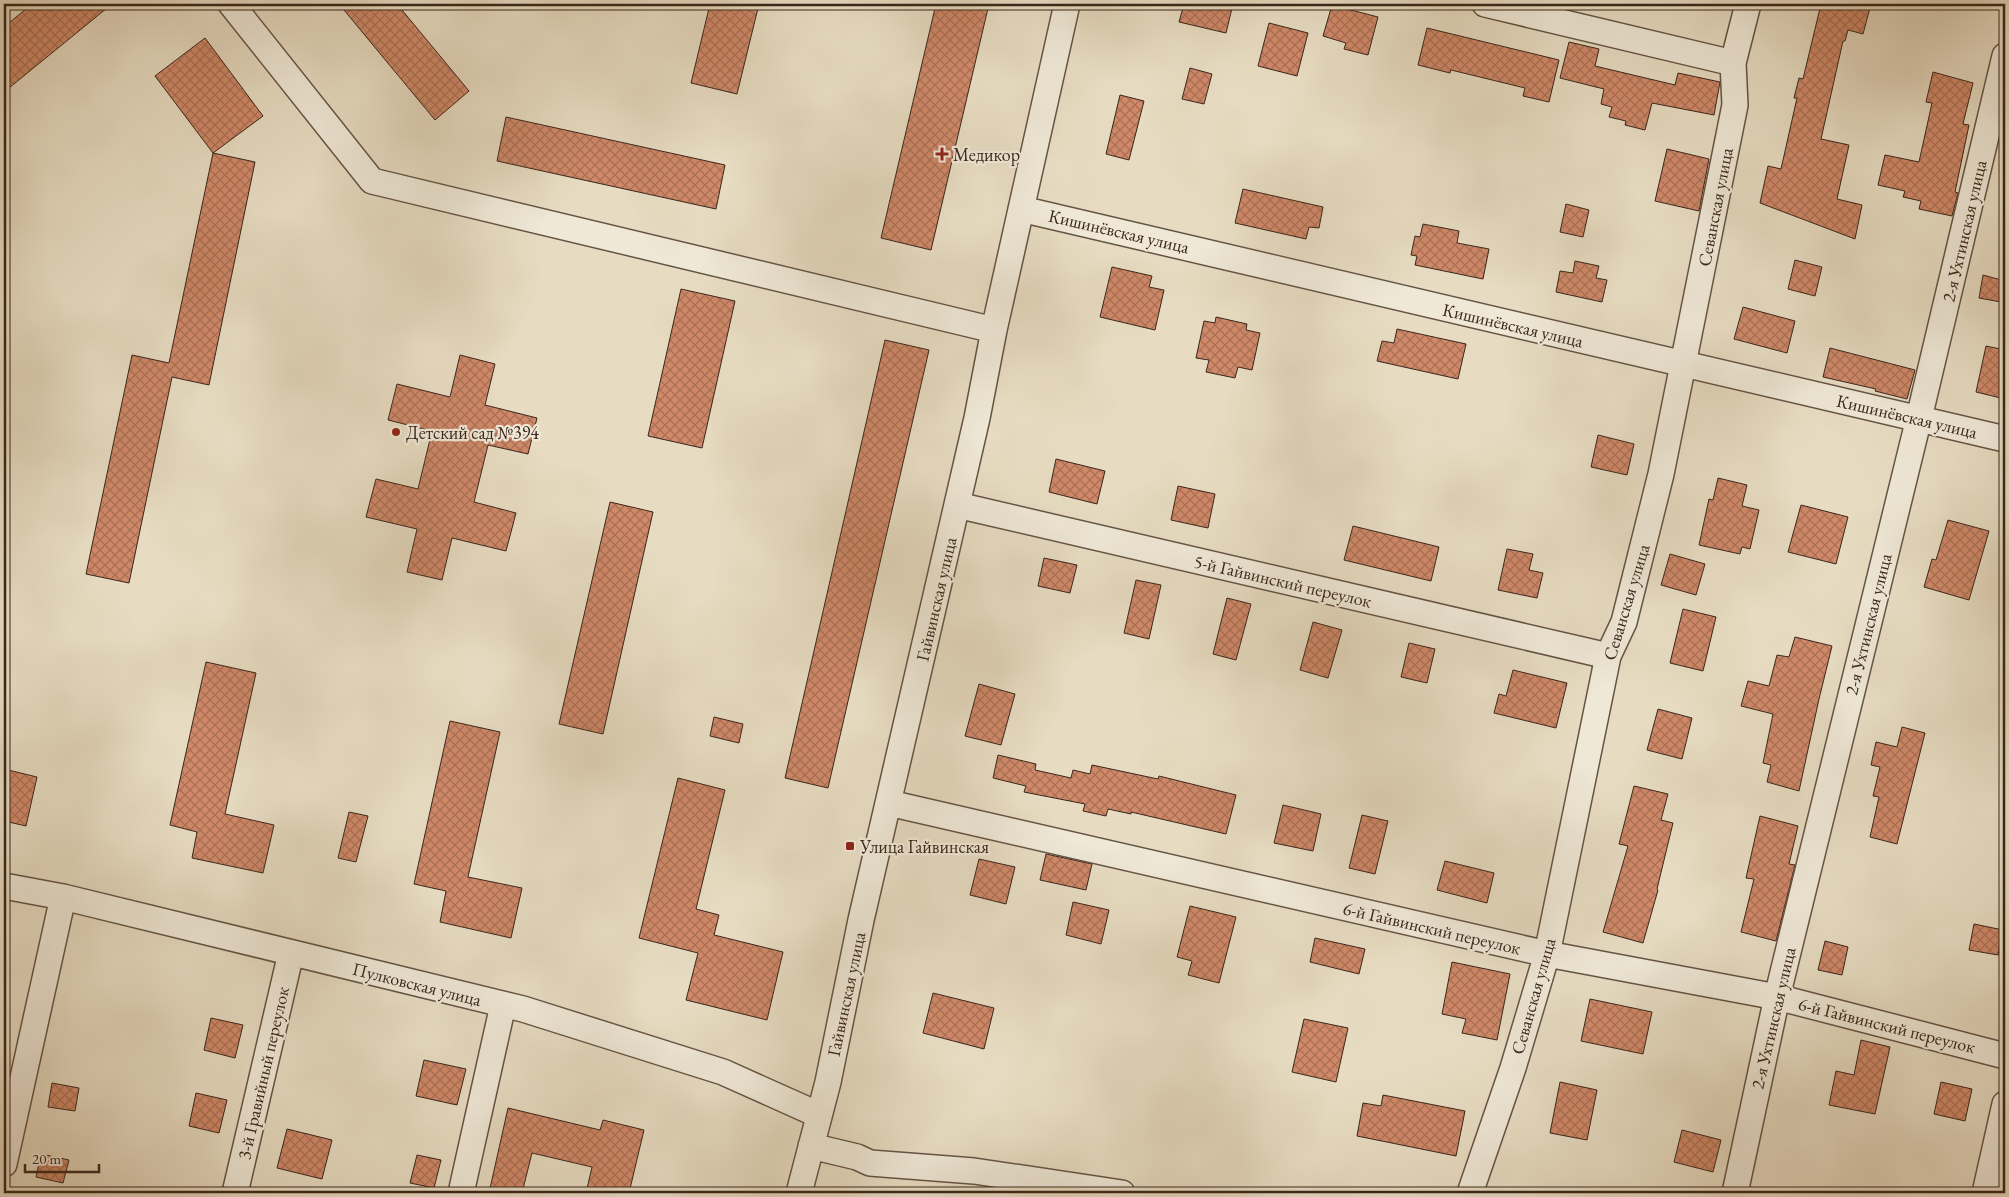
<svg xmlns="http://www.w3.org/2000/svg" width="2009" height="1197" viewBox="0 0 2009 1197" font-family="'EB Garamond',serif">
<defs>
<pattern id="building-cross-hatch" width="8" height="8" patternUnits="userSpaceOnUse" patternTransform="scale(1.25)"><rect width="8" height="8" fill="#d08969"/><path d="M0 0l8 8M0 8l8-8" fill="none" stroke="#aa7056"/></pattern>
</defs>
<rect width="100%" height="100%" fill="#e7dcc2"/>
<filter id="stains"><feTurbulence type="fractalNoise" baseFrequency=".004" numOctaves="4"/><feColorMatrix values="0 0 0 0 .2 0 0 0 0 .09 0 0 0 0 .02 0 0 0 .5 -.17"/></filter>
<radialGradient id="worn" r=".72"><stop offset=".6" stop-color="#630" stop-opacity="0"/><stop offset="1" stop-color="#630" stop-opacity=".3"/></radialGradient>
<!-- building -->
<path fill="url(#building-cross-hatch)" stroke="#3a261b" d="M 32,4 L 112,4 L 4,92 L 4,27 Z
M 339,4 L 397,4 L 469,91 L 435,120 Z
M 710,4 L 759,4 L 737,94 L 691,83 Z
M 936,4 L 989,4 L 931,250 L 881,238 Z
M 1184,4 L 1233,4 L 1226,33 L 1179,22 Z
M 1821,4 L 1871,4 L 1863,34 L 1848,30 L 1845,41 L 1843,41 L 1821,139 L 1849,145 L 1837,199 L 1862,205 L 1855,239 L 1760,203 L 1768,166 L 1781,169 L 1797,98 L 1794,98 L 1799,78 L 1803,79 Z
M 1332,5 L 1378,17 L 1368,55 L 1344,49 L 1346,43 L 1323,36 Z
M 1269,23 L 1308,33 L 1297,76 L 1258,66 Z
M 1427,28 L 1559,60 L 1549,102 L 1523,96 L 1525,88 L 1451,70 L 1450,73 L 1418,65 Z
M 205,38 L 263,116 L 213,153 L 155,76 Z
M 1569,42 L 1599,49 L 1595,66 L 1675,85 L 1678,73 L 1720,82 L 1714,115 L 1652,103 L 1645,130 L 1625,125 L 1626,121 L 1609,117 L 1612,107 L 1601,104 L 1604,89 L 1560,78 Z
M 1190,68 L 1212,74 L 1204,104 L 1182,99 Z
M 1933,72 L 1973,83 L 1963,124 L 1969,125 L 1955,192 L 1958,193 L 1952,216 L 1919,209 L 1921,201 L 1903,197 L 1905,191 L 1878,185 L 1885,155 L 1919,162 L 1932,103 L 1926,102 Z
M 1120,95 L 1144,101 L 1129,160 L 1106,154 Z
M 506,117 L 725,165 L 716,209 L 497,161 Z
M 1667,149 L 1709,159 L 1699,211 L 1655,201 Z
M 213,153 L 255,162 L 209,385 L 172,377 L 129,583 L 86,574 L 132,355 L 169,363 Z
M 1243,189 L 1323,207 L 1319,228 L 1309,227 L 1306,239 L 1235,223 Z
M 1566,204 L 1589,210 L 1583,237 L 1560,232 Z
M 1423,224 L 1459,231 L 1457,243 L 1489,249 L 1483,279 L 1415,265 L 1417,256 L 1411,255 L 1415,236 L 1420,237 Z
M 1795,260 L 1822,267 L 1815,296 L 1788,289 Z
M 1575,261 L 1599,266 L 1596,278 L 1607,280 L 1602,302 L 1556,292 L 1560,271 L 1573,273 Z
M 1112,267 L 1152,276 L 1149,287 L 1164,290 L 1155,330 L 1100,317 Z
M 1983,275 L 2005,281 L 2001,302 L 1979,298 Z
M 681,289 L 735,301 L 702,448 L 648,436 Z
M 1743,307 L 1795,321 L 1787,353 L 1734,339 Z
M 1216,317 L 1247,324 L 1246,330 L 1260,333 L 1252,370 L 1238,367 L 1235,378 L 1206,372 L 1209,360 L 1196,358 L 1204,321 L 1215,323 Z
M 1397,329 L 1466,344 L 1458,379 L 1377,361 L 1382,341 L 1394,343 Z
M 885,340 L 929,350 L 828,788 L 785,778 Z
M 1986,346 L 2005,350 L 2005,399 L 1976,392 Z
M 1830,348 L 1915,370 L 1907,399 L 1875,391 L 1876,389 L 1823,377 Z
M 460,355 L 495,364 L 485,405 L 537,418 L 528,454 L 488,445 L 474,502 L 516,513 L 506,551 L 452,538 L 442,580 L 407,572 L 417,529 L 366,517 L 376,479 L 418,489 L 432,431 L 388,420 L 397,384 L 450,397 Z
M 1598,435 L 1634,444 L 1627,475 L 1591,467 Z
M 1056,459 L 1105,471 L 1097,504 L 1049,492 Z
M 1718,478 L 1747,485 L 1742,506 L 1759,510 L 1750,549 L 1742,547 L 1740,554 L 1699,545 L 1709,499 L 1713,500 Z
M 1178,486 L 1215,494 L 1208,528 L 1171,520 Z
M 610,502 L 653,512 L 603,734 L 559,724 Z
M 1801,505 L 1848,517 L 1836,564 L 1788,552 Z
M 1948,520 L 1989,531 L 1969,600 L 1924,587 L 1932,559 L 1936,560 Z
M 1353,526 L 1439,547 L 1431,581 L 1344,560 Z
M 1507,549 L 1533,554 L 1529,570 L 1543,573 L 1537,598 L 1498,590 Z
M 1670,554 L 1705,564 L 1696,595 L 1661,585 Z
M 1044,558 L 1077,565 L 1070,593 L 1038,586 Z
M 1136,580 L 1161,585 L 1149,639 L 1124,633 Z
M 1227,598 L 1251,604 L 1236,660 L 1213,654 Z
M 1683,609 L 1716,617 L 1703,671 L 1670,663 Z
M 1313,622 L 1342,630 L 1328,678 L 1300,670 Z
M 1795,637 L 1832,646 L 1819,699 L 1799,791 L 1767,782 L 1771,765 L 1763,763 L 1773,714 L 1741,706 L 1748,681 L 1769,686 L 1777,655 L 1789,657 Z
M 1409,643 L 1435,649 L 1427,683 L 1401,677 Z
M 206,662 L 256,673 L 225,814 L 274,825 L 263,873 L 192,858 L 197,832 L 170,825 Z
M 1513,670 L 1567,683 L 1556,728 L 1494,713 L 1499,694 L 1506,696 Z
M 979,684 L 1015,694 L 1001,745 L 965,736 Z
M 1658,709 L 1692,718 L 1682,759 L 1647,750 Z
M 714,717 L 743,724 L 739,743 L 710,736 Z
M 450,721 L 500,732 L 468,877 L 522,888 L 511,938 L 440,922 L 446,891 L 414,884 Z
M 1902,727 L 1925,733 L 1897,844 L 1870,837 L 1879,797 L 1873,796 L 1880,767 L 1871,765 L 1876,742 L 1897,747 Z
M 998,755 L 1036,764 L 1035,770 L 1071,778 L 1073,770 L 1090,774 L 1092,765 L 1158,779 L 1159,776 L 1236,795 L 1226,834 L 1131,812 L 1131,814 L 1108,809 L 1106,816 L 1083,811 L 1085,804 L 1024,792 L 1026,786 L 993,778 Z
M 4,769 L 37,777 L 26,826 L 4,821 Z
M 678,778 L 725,790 L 696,909 L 719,915 L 714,935 L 783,952 L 767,1020 L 686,1000 L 698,953 L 639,938 Z
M 1634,786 L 1668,794 L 1661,820 L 1673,823 L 1657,889 L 1658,890 L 1643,943 L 1603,932 L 1628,846 L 1619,844 Z
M 1283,805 L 1321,814 L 1313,851 L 1274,843 Z
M 349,812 L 368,816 L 356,862 L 338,858 Z
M 1362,815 L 1388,821 L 1375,874 L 1349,868 Z
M 1760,816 L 1798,826 L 1789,864 L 1795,865 L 1776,941 L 1741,932 L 1754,879 L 1746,878 Z
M 1046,854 L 1092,864 L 1086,890 L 1040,880 Z
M 979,859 L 1015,867 L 1006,904 L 970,895 Z
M 1445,861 L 1494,873 L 1487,903 L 1437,890 Z
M 1073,902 L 1109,910 L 1101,944 L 1066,935 Z
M 1190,906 L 1236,917 L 1219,983 L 1188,975 L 1192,961 L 1177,957 Z
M 1974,924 L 2003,930 L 1998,955 L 1969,950 Z
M 1315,938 L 1365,949 L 1359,974 L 1310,962 Z
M 1825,941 L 1848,947 L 1842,975 L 1818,970 Z
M 1452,962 L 1510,974 L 1497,1040 L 1462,1033 L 1466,1019 L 1442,1014 Z
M 933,993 L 994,1008 L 984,1049 L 923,1033 Z
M 1590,999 L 1652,1012 L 1643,1054 L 1581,1041 Z
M 211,1018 L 243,1025 L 235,1058 L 204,1050 Z
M 1304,1019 L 1348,1028 L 1336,1082 L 1292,1072 Z
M 1861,1040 L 1890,1047 L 1875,1114 L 1829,1105 L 1836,1071 L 1854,1075 Z
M 424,1060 L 466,1069 L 457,1105 L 416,1096 Z
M 1560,1082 L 1597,1090 L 1587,1140 L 1550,1133 Z
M 1941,1082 L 1972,1089 L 1965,1121 L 1934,1114 Z
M 52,1083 L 79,1088 L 75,1111 L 48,1107 Z
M 196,1093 L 227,1100 L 219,1133 L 189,1126 Z
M 1383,1095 L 1465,1111 L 1456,1156 L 1357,1136 L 1363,1103 L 1381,1106 Z
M 508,1108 L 600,1130 L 603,1120 L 644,1130 L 629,1193 L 586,1193 L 592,1167 L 532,1153 L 522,1193 L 489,1193 Z
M 287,1129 L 332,1140 L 322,1179 L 277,1168 Z
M 1682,1130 L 1721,1140 L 1713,1172 L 1674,1162 Z
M 41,1154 L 69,1160 L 63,1183 L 36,1177 Z
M 417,1155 L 441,1160 L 434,1188 L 410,1183 Z"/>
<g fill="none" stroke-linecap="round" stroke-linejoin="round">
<!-- street casing -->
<g stroke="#655445" stroke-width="28">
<path id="street" d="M 231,4 L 372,181 L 994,330
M 1485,4 L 1733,63
M 1021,209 L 2005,439
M 957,505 L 1608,656
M 889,803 L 1547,954 L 1777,997 L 2005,1056
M 4,886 L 63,897 L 523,1009 L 723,1072 L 819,1115
M 811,1146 L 857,1157 L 870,1163 L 974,1171 L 1122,1193
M 4,1164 L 63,897
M 235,1193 L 291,953
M 461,1193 L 503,1005
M 799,1193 L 828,1082 L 861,920 L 977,418 L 994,330 L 1067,4
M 1470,1193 L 1513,1068 L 1547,954 L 1608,656 L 1624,622 L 1661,474 L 1735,105 L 1733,63 L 1748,4
M 1735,1193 L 1777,997 L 1919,418 L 2005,56
M 1985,1193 L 2005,1104"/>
</g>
<!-- street -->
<use href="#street" stroke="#efe8d7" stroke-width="25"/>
</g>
<!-- markers -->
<g fill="#8f2418" stroke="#efe8d7" stroke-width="2">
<path d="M939.5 146.5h5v5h5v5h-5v5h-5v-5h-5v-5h5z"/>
<circle cx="396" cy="432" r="5"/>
<rect x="845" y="841" width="10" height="10" rx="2.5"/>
</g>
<g text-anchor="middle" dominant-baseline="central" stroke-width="4.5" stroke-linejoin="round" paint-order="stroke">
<!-- poi labels -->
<g font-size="18" fill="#3a261b" stroke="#efe8d7" text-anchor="start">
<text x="953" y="154">Медикор</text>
<text x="406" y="432">Детский сад №394</text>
<text x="860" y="846">Улица Гайвинская</text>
</g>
<!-- street labels -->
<g font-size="18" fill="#3a261b" stroke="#efe8d7">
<text transform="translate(1715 207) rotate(-79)">Севанская улица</text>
<text transform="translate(1119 231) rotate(13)">Кишинёвская улица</text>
<text transform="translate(1964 231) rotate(-77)">2-я Ухтинская улица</text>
<text transform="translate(1513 325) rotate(13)">Кишинёвская улица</text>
<text transform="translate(1907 416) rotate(13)">Кишинёвская улица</text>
<text transform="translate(1283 581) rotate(13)">5-й Гайвинский переулок</text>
<text transform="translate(936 599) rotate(-77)">Гайвинская улица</text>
<text transform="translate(1626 602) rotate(-73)">Севанская улица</text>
<text transform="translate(1868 624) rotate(-76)">2-я Ухтинская улица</text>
<text transform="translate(1432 928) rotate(13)">6-й Гайвинский переулок</text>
<text transform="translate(417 984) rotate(14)">Пулковская улица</text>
<text transform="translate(846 994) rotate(-78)">Гайвинская улица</text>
<text transform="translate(1533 996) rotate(-74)">Севанская улица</text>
<text transform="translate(1773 1018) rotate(-77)">2-я Ухтинская улица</text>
<text transform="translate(1887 1025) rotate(14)">6-й Гайвинский переулок</text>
<text transform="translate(263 1073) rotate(-77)">3-й Гравийный переулок</text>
</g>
</g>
<!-- margin -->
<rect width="2009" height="1197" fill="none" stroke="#e7dcc2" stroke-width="20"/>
<rect x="5" y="5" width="1999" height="1187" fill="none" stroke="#3a261b" stroke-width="2.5"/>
<rect x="10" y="10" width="1989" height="1177" fill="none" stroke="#3a261b"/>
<!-- scale -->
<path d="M25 1164v8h74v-8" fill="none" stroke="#3a261b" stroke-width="2.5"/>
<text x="32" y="1164" font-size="15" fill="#3a261b" stroke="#efe8d7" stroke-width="4" paint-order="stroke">20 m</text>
<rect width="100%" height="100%" filter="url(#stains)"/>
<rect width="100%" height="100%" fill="url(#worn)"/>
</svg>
